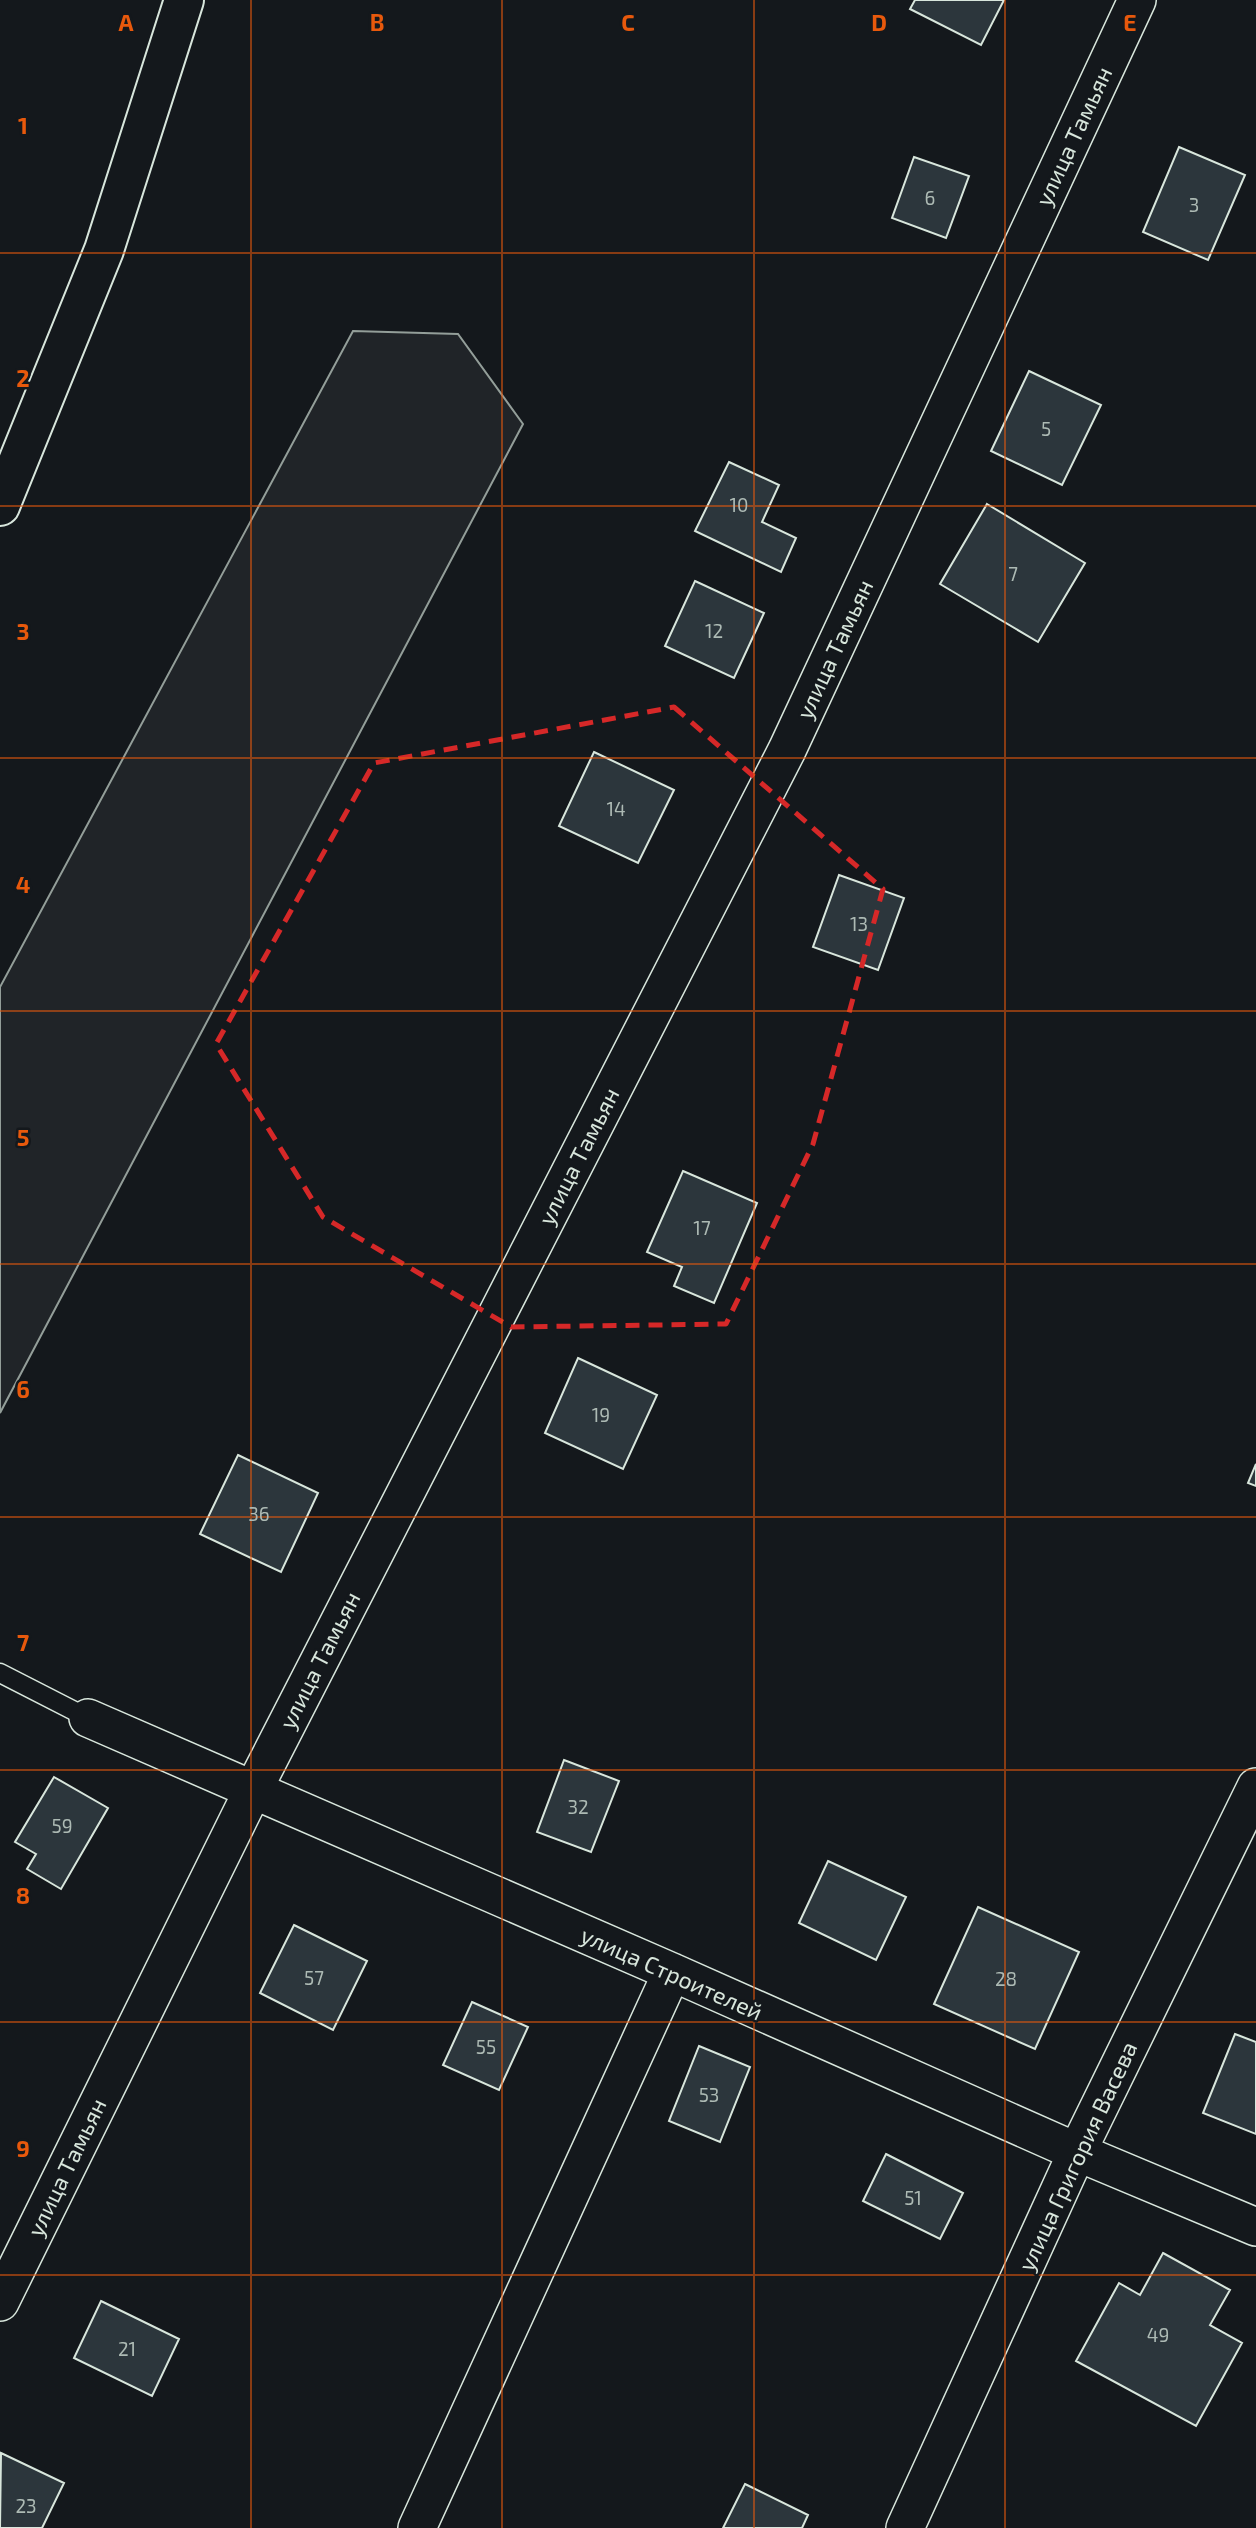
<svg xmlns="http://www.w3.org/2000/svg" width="1256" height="2528" viewBox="0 0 1256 2528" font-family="'Exo 2',sans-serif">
<rect width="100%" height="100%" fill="#14181c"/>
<!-- green -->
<path fill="#202428" stroke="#939e99" stroke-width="2" d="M 353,331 L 458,334 L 523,424 L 0,1413 L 0,987 Z"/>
<!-- building -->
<path fill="#2c363c" stroke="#d8e6dc" stroke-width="2" d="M 915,0 L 1004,0 L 981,45 L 910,9 Z
M 1179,147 L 1245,175 L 1208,260 L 1143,232 Z
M 914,157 L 969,176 L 946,238 L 892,218 Z
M 1029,371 L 1101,405 L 1062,485 L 991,451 Z
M 729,462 L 779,485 L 762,522 L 796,538 L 781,572 L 695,531 Z
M 987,504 L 1085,563 L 1038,642 L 940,584 Z
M 695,581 L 764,613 L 734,678 L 665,646 Z
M 594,752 L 674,790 L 638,863 L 559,826 Z
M 839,875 L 904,898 L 878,970 L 813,947 Z
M 683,1171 L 757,1203 L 714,1303 L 674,1286 L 682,1267 L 647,1252 Z
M 578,1358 L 657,1395 L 623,1469 L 545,1433 Z
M 238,1455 L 318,1493 L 281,1572 L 200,1534 Z
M 1256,1464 L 1256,1486 L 1248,1483 Z
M 564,1760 L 619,1781 L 591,1852 L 537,1832 Z
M 54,1777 L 108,1808 L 61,1889 L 27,1869 L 36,1854 L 15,1842 Z
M 828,1861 L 906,1897 L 876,1960 L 799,1923 Z
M 978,1907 L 1079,1952 L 1035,2049 L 934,2004 Z
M 294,1925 L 367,1961 L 333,2030 L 260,1993 Z
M 472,2002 L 528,2027 L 499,2090 L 443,2065 Z
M 1235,2034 L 1256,2042 L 1256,2134 L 1203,2113 Z
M 699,2046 L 750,2067 L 720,2142 L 669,2121 Z
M 886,2154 L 963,2193 L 940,2239 L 863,2201 Z
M 1163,2253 L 1230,2290 L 1210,2325 L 1242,2343 L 1196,2426 L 1076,2361 L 1119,2283 L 1140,2295 Z
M 101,2301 L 179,2339 L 152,2396 L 74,2358 Z
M 1,2453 L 64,2483 L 42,2528 L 0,2528 Z
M 745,2484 L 808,2515 L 802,2528 L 723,2528 Z"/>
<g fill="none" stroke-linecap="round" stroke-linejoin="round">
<!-- lane casing -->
<g stroke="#d8e6dc" stroke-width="21">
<path id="lane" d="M 0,1673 L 88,1718"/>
</g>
<!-- street casing -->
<g stroke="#d8e6dc" stroke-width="40">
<path id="street" d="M 88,1718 L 672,1972 L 1077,2152 L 1256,2227
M 0,2302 L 253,1790 L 787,750 L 1137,0
M 417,2528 L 672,1972
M 905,2528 L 1077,2152 L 1256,1787"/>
</g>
<!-- primary casing -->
<g stroke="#d8e6dc" stroke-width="42">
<path id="primary" d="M 0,506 L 104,250 L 184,0"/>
</g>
<!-- lane -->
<use href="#lane" stroke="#14181c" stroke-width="18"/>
<!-- street -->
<use href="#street" stroke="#14181c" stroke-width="37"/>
<!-- primary -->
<use href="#primary" stroke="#14181c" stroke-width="38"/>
</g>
<!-- marked area -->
<path fill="none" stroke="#d62828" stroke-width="5" stroke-dasharray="14 9" stroke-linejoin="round" d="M 674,707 L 883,889 L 813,1144 L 726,1324 L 511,1327 L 323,1217 L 216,1044 L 374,763 Z"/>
<!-- grid -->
<path fill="none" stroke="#e8590c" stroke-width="2" stroke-opacity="0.55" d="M 251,0 L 251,2528M 502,0 L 502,2528M 754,0 L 754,2528M 1005,0 L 1005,2528M 0,253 L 1256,253M 0,506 L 1256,506M 0,758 L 1256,758M 0,1011 L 1256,1011M 0,1264 L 1256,1264M 0,1517 L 1256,1517M 0,1770 L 1256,1770M 0,2022 L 1256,2022M 0,2275 L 1256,2275"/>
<g text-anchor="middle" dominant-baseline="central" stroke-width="5" stroke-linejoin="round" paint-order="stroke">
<!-- number labels -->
<g font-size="19" fill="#adbab4">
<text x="930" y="197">6</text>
<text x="1194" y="204">3</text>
<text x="1046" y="428">5</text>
<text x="739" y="504">10</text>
<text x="1013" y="573">7</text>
<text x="714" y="630">12</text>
<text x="616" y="808">14</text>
<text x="859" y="923">13</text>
<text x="702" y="1227">17</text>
<text x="601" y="1414">19</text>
<text x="259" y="1513">36</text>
<text x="578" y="1806">32</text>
<text x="62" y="1825">59</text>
<text x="314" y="1977">57</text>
<text x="1006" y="1978">28</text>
<text x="486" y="2046">55</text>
<text x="709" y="2094">53</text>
<text x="913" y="2197">51</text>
<text x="1158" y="2334">49</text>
<text x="127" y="2348">21</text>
<text x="26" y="2505">23</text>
</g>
<!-- street labels -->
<g font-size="23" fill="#d8e6dc" stroke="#14181c">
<text transform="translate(1073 136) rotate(-65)">улица Тамьян</text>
<text transform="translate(834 649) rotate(-65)">улица Тамьян</text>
<text transform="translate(578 1156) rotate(-63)">улица Тамьян</text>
<text transform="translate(319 1660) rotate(-63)">улица Тамьян</text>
<text transform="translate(672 1973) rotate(24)">улица Строителей</text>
<text transform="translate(1077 2156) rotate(-65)">улица Григория Васева</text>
<text transform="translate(66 2167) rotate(-64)">улица Тамьян</text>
</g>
</g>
<g font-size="23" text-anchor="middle" font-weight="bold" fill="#e8590c" stroke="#14181c" stroke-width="5" stroke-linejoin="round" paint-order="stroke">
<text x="126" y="31">A</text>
<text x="377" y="31">B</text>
<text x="628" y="31">C</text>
<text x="879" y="31">D</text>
<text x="1130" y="31">E</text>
<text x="23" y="134">1</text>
<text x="23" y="387">2</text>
<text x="23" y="640">3</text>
<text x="23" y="893">4</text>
<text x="23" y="1146">5</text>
<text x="23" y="1398">6</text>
<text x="23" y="1651">7</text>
<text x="23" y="1904">8</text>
<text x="23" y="2157">9</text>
</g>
</svg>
